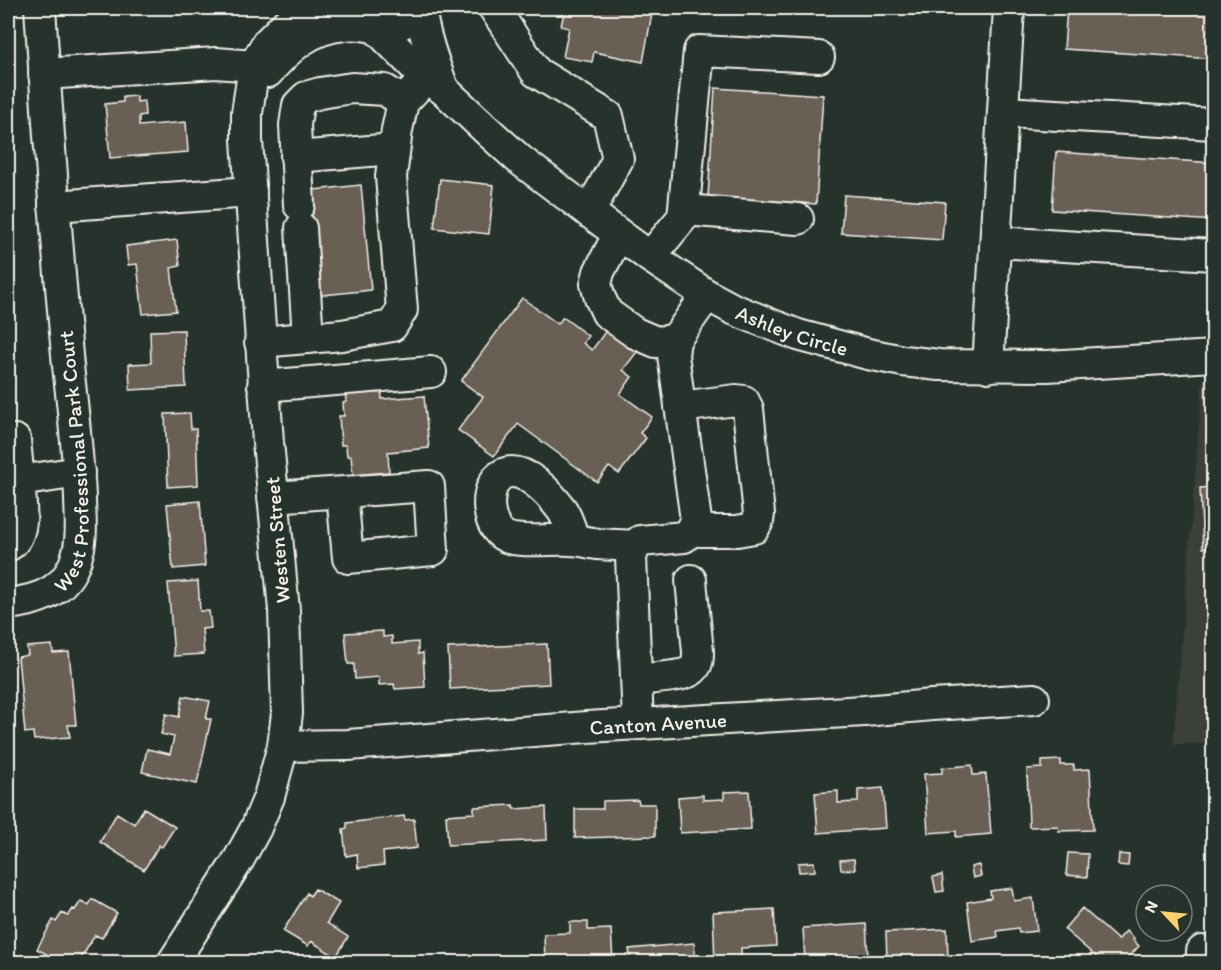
<svg xmlns="http://www.w3.org/2000/svg" width="1221" height="970" viewBox="0 0 1221 970" font-family="Itim,sans-serif">
<rect width="100%" height="100%" fill="#26332d"/>
<filter id="ink" filterUnits="userSpaceOnUse"><feTurbulence type="fractalNoise" baseFrequency=".0167" numOctaves="2"/><feDisplacementMap in="SourceGraphic" scale="12" xChannelSelector="R" yChannelSelector="G"/><feConvolveMatrix kernelMatrix="1 2 1 2 8 2 1 2 1" color-interpolation-filters="sRGB"/></filter>
<g filter="url(#ink)">
<!-- built -->
<path fill="#3a4039" d="M 1203,379 L 1213,379 L 1213,744 L 1173,744 Z"/>
<!-- building -->
<path fill="#6a5f54" stroke="#f4f1e8" stroke-width="1.5" d="M 565,8 L 653,8 L 643,62 L 594,52 L 592,62 L 563,57 L 569,28 L 561,26 Z
M 1067,8 L 1214,8 L 1214,59 L 1064,49 Z
M 715,88 L 823,95 L 816,204 L 708,197 Z
M 137,96 L 137,102 L 144,101 L 145,115 L 139,116 L 139,126 L 186,122 L 188,152 L 110,158 L 105,104 L 123,102 L 123,97 Z
M 1056,152 L 1214,163 L 1214,221 L 1052,210 Z
M 440,179 L 494,185 L 489,234 L 434,228 Z
M 361,185 L 371,290 L 314,296 L 304,191 Z
M 844,195 L 945,202 L 942,240 L 841,233 Z
M 177,240 L 180,266 L 171,268 L 176,311 L 143,314 L 137,264 L 128,265 L 126,246 Z
M 522,298 L 558,324 L 563,317 L 588,336 L 583,343 L 592,350 L 610,325 L 640,348 L 623,370 L 632,377 L 620,394 L 652,417 L 640,433 L 646,438 L 619,474 L 609,467 L 597,482 L 518,424 L 494,456 L 458,430 L 483,397 L 461,381 Z
M 184,330 L 186,387 L 130,390 L 129,364 L 151,363 L 150,331 Z
M 381,383 L 382,399 L 424,396 L 429,448 L 388,452 L 389,472 L 353,475 L 351,456 L 347,456 L 346,445 L 341,445 L 339,416 L 344,416 L 343,403 L 346,402 L 345,386 Z
M 190,413 L 191,429 L 196,429 L 198,485 L 168,487 L 165,414 Z
M 1214,487 L 1214,547 L 1203,548 L 1200,488 Z
M 200,501 L 205,566 L 173,569 L 167,504 Z
M 198,581 L 200,611 L 209,611 L 211,628 L 202,629 L 204,654 L 174,656 L 168,583 Z
M 383,631 L 383,637 L 392,636 L 392,644 L 418,642 L 418,654 L 423,653 L 425,687 L 395,689 L 394,684 L 379,685 L 379,677 L 355,679 L 354,664 L 348,664 L 345,633 Z
M 547,644 L 549,684 L 450,689 L 448,648 Z
M 52,645 L 53,653 L 69,652 L 76,725 L 68,725 L 70,737 L 34,740 L 33,732 L 25,733 L 18,657 L 28,655 L 27,647 Z
M 183,696 L 210,701 L 206,719 L 211,719 L 197,784 L 142,772 L 147,749 L 170,754 L 174,737 L 161,734 L 166,714 L 179,717 Z
M 1061,760 L 1061,765 L 1074,765 L 1074,770 L 1090,769 L 1093,830 L 1059,831 L 1058,826 L 1029,827 L 1027,769 L 1042,768 L 1042,761 Z
M 972,765 L 973,775 L 986,774 L 991,834 L 956,837 L 956,831 L 928,833 L 924,774 L 942,773 L 942,768 Z
M 883,788 L 886,828 L 818,833 L 815,793 L 838,791 L 838,803 L 858,802 L 858,790 Z
M 749,791 L 751,829 L 680,833 L 678,797 L 703,795 L 703,800 L 724,799 L 724,792 Z
M 638,800 L 639,804 L 655,804 L 655,836 L 575,838 L 575,809 L 603,809 L 603,801 Z
M 513,805 L 514,809 L 546,807 L 547,840 L 448,845 L 446,815 L 474,813 L 474,807 Z
M 144,808 L 175,827 L 162,847 L 159,845 L 144,870 L 100,842 L 117,813 L 134,824 Z
M 404,816 L 405,820 L 414,819 L 417,848 L 383,852 L 384,865 L 358,868 L 357,854 L 346,856 L 343,829 L 347,828 L 347,823 Z
M 1068,853 L 1088,854 L 1087,877 L 1066,875 Z
M 1119,854 L 1129,855 L 1128,866 L 1118,865 Z
M 854,859 L 855,869 L 841,870 L 840,860 Z
M 814,862 L 815,871 L 799,872 L 798,863 Z
M 979,865 L 981,876 L 973,878 L 971,867 Z
M 942,875 L 944,891 L 936,892 L 933,877 Z
M 1012,888 L 1014,901 L 1033,898 L 1037,931 L 1019,933 L 1018,928 L 997,931 L 998,937 L 972,941 L 967,902 L 991,898 L 990,891 Z
M 315,889 L 339,903 L 327,923 L 348,937 L 336,957 L 311,941 L 308,946 L 283,931 L 307,893 L 310,896 Z
M 92,899 L 117,913 L 102,938 L 95,935 L 79,962 L 67,962 L 64,961 L 63,962 L 61,962 L 37,949 L 53,920 L 56,922 L 62,913 L 68,916 L 73,909 L 75,910 L 81,901 L 89,905 Z
M 1082,908 L 1118,940 L 1126,931 L 1134,938 L 1133,940 L 1139,946 L 1124,962 L 1102,962 L 1064,929 Z
M 774,909 L 776,946 L 741,948 L 741,962 L 715,962 L 713,912 Z
M 570,922 L 588,922 L 588,930 L 611,929 L 613,962 L 571,962 L 571,961 L 545,962 L 544,934 L 570,933 Z
M 866,924 L 868,958 L 846,959 L 846,962 L 805,962 L 803,928 Z
M 947,929 L 948,959 L 887,961 L 886,932 Z
M 694,943 L 696,962 L 631,962 L 629,949 Z"/>
<g fill="none" stroke-linecap="round" stroke-linejoin="round">
<!-- minor casing -->
<g stroke="#f4f1e8" stroke-width="34">
<g id="minor">
<path d="M 420,8 C 424,36 433,62 444,90"/>
<path d="M 494,8 L 536,72 L 608,116 L 618,159 L 589,212"/>
<path d="M 363,23 C 384,35 406,26 419,8"/>
<path id="s1" d="M 376,28 L 426,78 L 444,90 L 491,134 L 520,160 L 589,212 L 650,257 L 707,295 L 733,309 L 765,322 L 798,335 L 868,354 L 903,361 L 939,365 L 1047,366 L 1214,356"/>
<path d="M 268,72 C 289,48 310,28 344,25 C 352,24 361,25 368,26"/>
<path d="M 44,74 L 216,63 L 254,66"/>
<path d="M 1003,112 L 1214,124"/>
<path d="M 296,157 L 394,149"/>
<path d="M 299,205 L 295,125 L 298,105 L 306,97 L 320,93 L 352,88 L 385,90 L 403,102"/>
<path d="M 54,206 L 251,192"/>
<path d="M 684,210 L 798,219"/>
<path d="M 301,228 L 308,338"/>
<path d="M 618,235 L 599,272 L 596,284 L 600,298 L 607,313 L 635,333 L 656,342 L 675,340"/>
<path d="M 996,242 L 1214,255"/>
<path d="M 650,257 L 683,217 L 699,51 L 819,57"/>
<path d="M 260,342 L 342,335 L 392,326 L 402,310 L 391,177 L 397,130 L 403,102 L 426,78"/>
<path d="M 988,367 L 1009,8"/>
<path d="M 263,386 L 431,372"/>
<path d="M 680,407 L 736,400 L 744,401 L 748,409 L 759,514 L 758,521 L 754,528 L 737,531 L 690,531"/>
<path d="M 15,440 L 19,481 L 79,472"/>
<path d="M 273,497 L 429,486 L 433,550 L 348,558 L 342,493"/>
<path d="M 574,540 C 571,530 568,519 562,510 C 551,495 524,464 503,474 C 483,484 485,528 506,537 C 521,543 553,539 570,540 C 580,540 589,543 598,544 C 610,545 623,545 635,546"/>
<path d="M 8,546 C 28,534 20,500 19,481"/>
<path id="s2" d="M 8,604 C 42,600 70,589 78,552 C 83,534 80,515 80,497 C 78,453 73,409 68,366 C 57,246 48,127 40,8"/>
<path d="M 637,680 C 649,678 684,677 692,670 C 698,665 698,659 698,652 L 691,580"/>
<path d="M 638,724 L 631,557 L 635,546 L 640,541 L 684,537 L 690,531 L 696,520 L 673,355 L 675,340 L 707,295"/>
<path id="s3" d="M 283,746 L 348,745 L 587,727 L 864,711 L 932,705 L 1034,699"/>
<path d="M 1202,951 L 1202,962"/>
<path d="M 173,962 L 239,859 L 256,828 L 269,797 L 283,746 L 287,713 L 284,610 L 268,442 L 247,140 L 247,113 L 254,66 L 267,43 L 286,24 L 309,8"/>
</g>
</g>
<!-- minor -->
<use href="#minor" stroke="#26332d" stroke-width="30"/>
</g>
</g>
<g text-anchor="middle" dominant-baseline="central" stroke-width="6" stroke-linejoin="round" paint-order="stroke">
<!-- street labels -->
<g font-size="21" fill="#f4f1e8" stroke="#26332d">
<text stroke="none"><textPath href="#s1" startOffset="519">Ashley Circle</textPath></text>
<text stroke="none"><textPath href="#s2" startOffset="184">West Professional Park Court</textPath></text>
<text transform="translate(277 540) rotate(-95)">Westen Street</text>
<text stroke="none"><textPath href="#s3" startOffset="376">Canton Avenue</textPath></text>
</g>
</g>
<!-- margin -->
<rect width="1221" height="970" fill="none" stroke="#26332d" stroke-width="30"/>
<rect x="15" y="15" width="1191" height="940" fill="none" stroke="#f4f1e8" stroke-width="2" filter="url(#ink)"/>
<!-- north arrow -->
<g transform="translate(1164 913) rotate(296)"><circle r="28" fill="#26332d" stroke="#787f78" stroke-width="1.5"/>
<path d="M0-4.5L10 22L0 15L-10 22Z" fill="#ffd166"/>
<text y="-9" font-size="16" font-weight="bold" text-anchor="middle" fill="#f4f1e8">N</text>
</g>
</svg>
